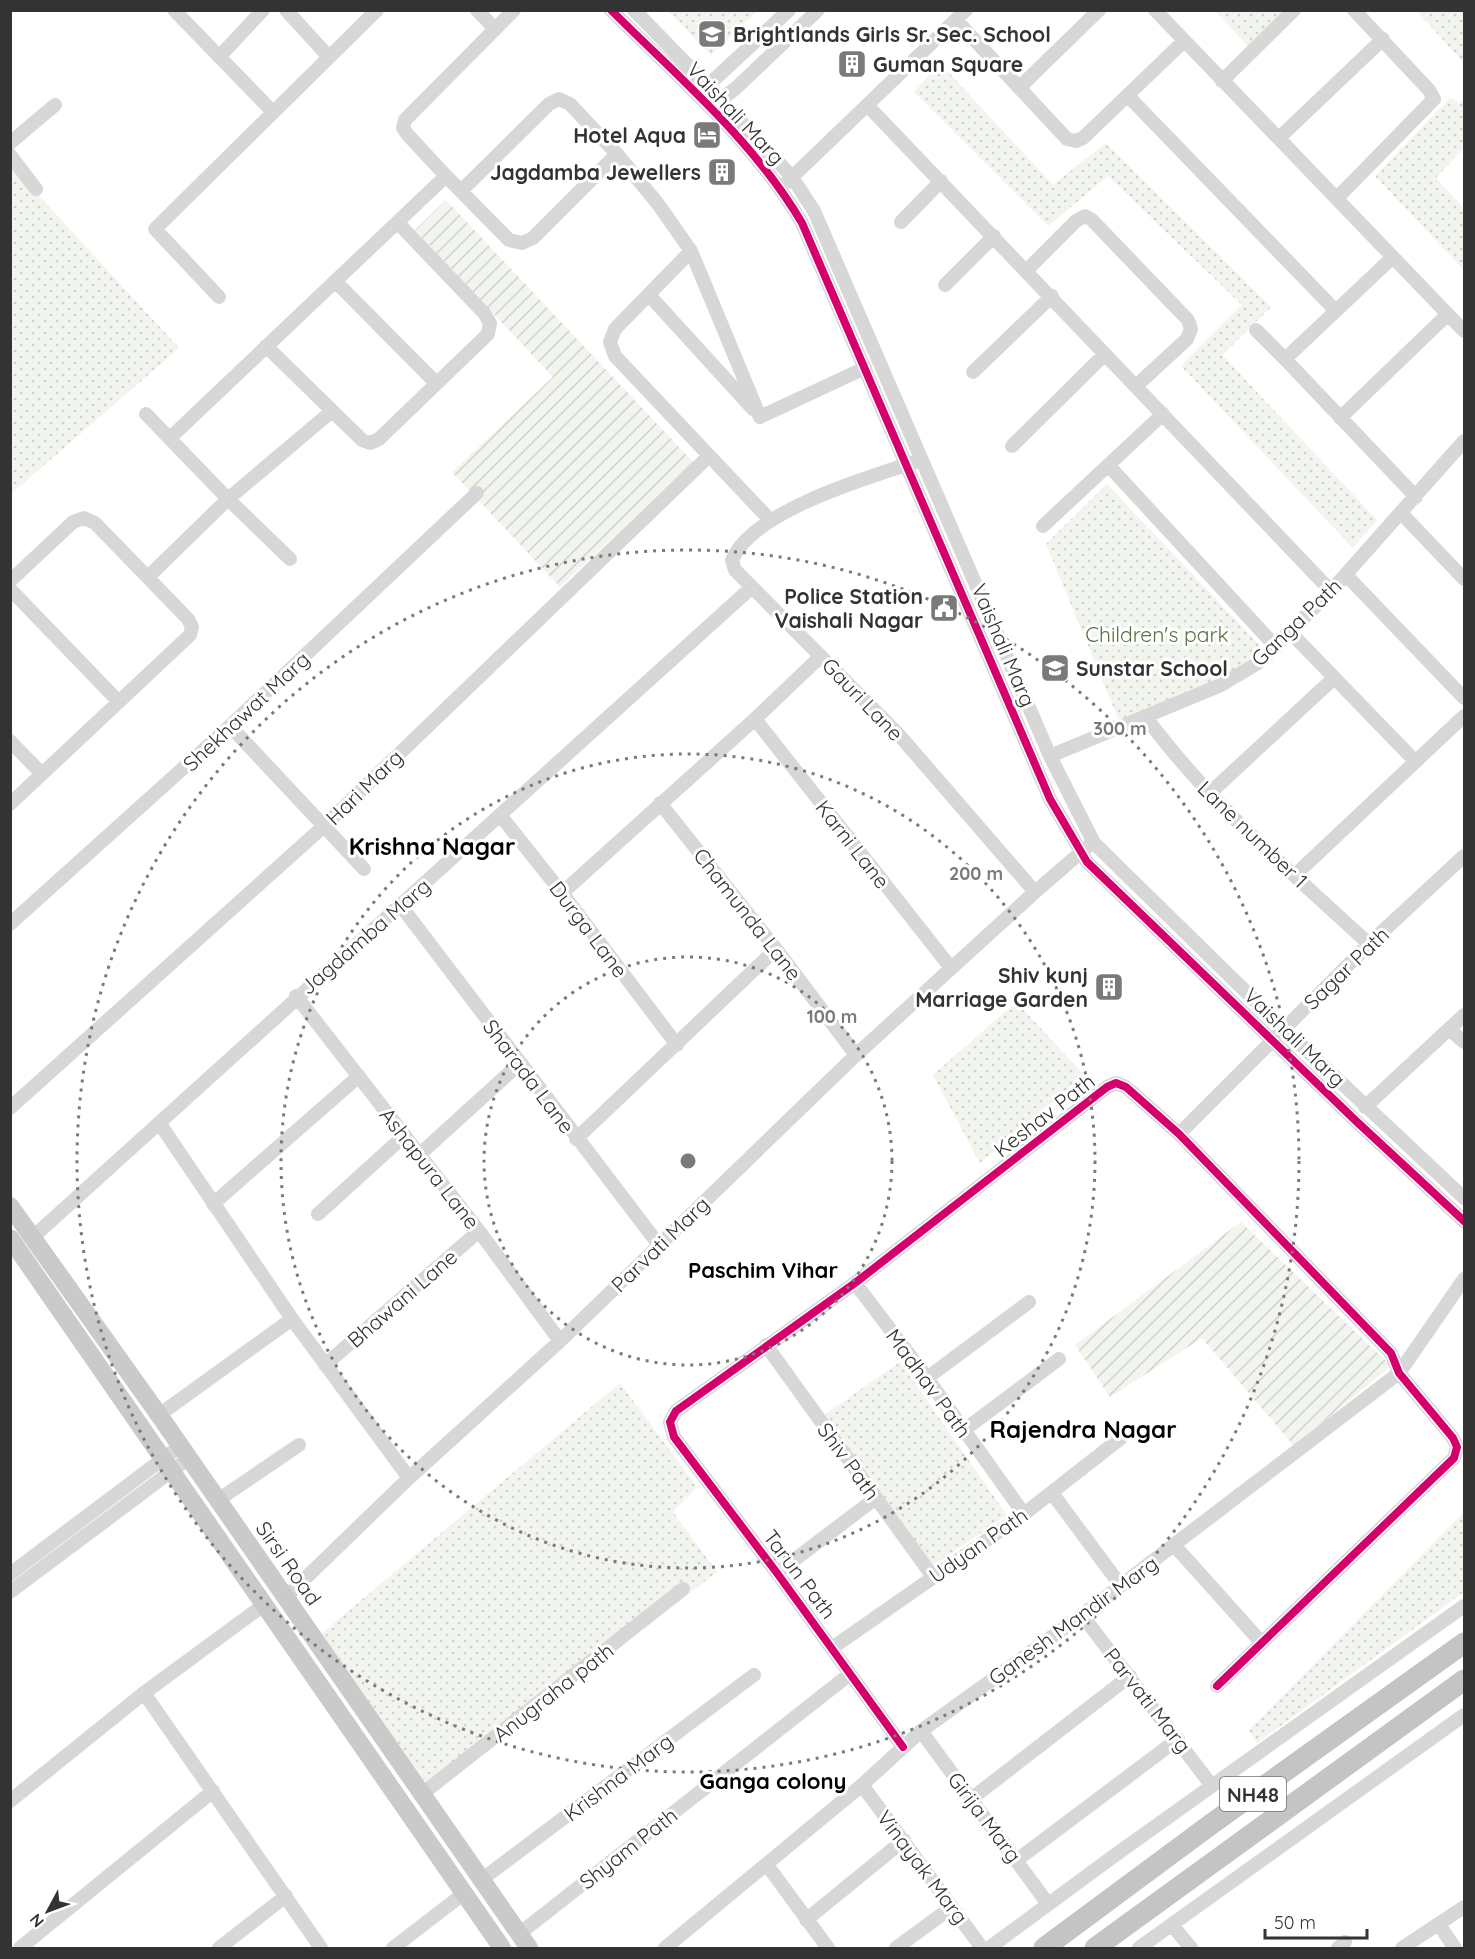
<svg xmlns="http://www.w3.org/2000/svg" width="1475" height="1959" viewBox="0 0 1475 1959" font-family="Quicksand,sans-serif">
<defs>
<pattern id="grass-dots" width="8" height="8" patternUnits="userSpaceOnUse" patternTransform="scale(1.5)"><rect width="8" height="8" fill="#f1f5ed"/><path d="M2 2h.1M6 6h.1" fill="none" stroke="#cfd2cc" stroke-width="1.8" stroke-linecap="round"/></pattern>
<pattern id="garden-furrows" width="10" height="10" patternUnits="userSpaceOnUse" patternTransform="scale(1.5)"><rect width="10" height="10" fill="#f1f5ed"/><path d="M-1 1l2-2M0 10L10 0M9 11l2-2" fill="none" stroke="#cfd2cc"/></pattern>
</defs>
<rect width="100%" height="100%" fill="#fff"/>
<!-- grass -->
<path fill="url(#grass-dots)" d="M 668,11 L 757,11 L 711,55 Z
M 1215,11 L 1286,11 L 1248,46 Z
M 1417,11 L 1461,11 L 1464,14 L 1464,63 Z
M 940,63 L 1053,185 L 1106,143 L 1271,307 L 1222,355 L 1377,520 L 1353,548 L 1181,366 L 1242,305 L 1108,176 L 1048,226 L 914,92 Z
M 1450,98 L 1460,103 L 1464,99 L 1464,148 L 1436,178 L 1464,208 L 1464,270 L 1375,176 Z
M 10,164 L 179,348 L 11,494 L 10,494 Z
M 1107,484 L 1263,649 L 1229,678 L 1120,723 L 1046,544 Z
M 1016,1002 L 1084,1075 L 980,1163 L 933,1075 Z
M 900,1362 L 1007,1515 L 933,1566 L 824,1415 Z
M 620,1383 L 697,1487 L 673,1512 L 717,1572 L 432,1791 L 321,1634 Z
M 1464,1512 L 1464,1592 L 1257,1743 L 1249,1730 Z"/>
<!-- garden -->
<path fill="url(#garden-furrows)" d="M 446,200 L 693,462 L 560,587 L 452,472 L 553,377 L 415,230 Z
M 1241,1222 L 1391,1366 L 1294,1446 L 1202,1338 L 1110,1397 L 1075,1345 Z"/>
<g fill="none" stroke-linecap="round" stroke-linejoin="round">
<!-- minor -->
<path stroke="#d7d7d7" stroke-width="14" d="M 174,10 L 272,111
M 286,10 L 329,57
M 477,10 L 495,29
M 611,10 C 678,77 754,141 802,223 L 1050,799 L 1087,862 L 1356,1121 L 1464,1221
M 634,10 L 708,86 L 792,177 L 814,211 L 1050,756 L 1094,843 L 1284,1029 L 1464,1198
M 1155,10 L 1464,331
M 956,20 L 1067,139 L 1076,141 L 1083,138 L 1184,41
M 219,57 L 263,10
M 1222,81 L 1294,10
M 1020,87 L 1099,10
M 703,90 L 789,10
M 1128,96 L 1335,310
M 713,105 L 735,89 L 818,10
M 868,106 L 1331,591
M 1279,138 L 1383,39
M 10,143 L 55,105
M 10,155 L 36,189
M 446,176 L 408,135 L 403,128 L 405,120 L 514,10
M 787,182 L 966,10
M 461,191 L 549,104 L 559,99 L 570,104 L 617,154 L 658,204 L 691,251 L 760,417 L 865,368
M 1337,198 L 1434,99 L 1429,90 L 1354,10
M 901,222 L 941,181
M 691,251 L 615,329 L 610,342 L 615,356 L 770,520
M 1393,257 L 1285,359 L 1416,497
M 1027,270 L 1076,221 L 1085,216 L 1092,220 L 1188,320 L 1191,329 L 1187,339 L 1136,386
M 335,281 L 436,383
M 945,285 L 994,236
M 649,295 L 753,409
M 219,297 L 155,229 L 377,10
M 1256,330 L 1285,359
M 266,346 L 362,440 L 370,443 L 379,439 L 488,334 L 490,323 L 484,313 L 398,223
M 973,372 L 1052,296
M 146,414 L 228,499 L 332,411
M 1340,418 L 1448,314
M 170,438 L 446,176 L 509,240 L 522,243 L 533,238 L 617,154
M 1012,446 L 1105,354
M 915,462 C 866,478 753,511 732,560 L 735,570 L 900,736 L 1035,892 L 1087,847
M 1109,466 L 1276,647
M 1401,513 L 1464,579
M 1043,526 L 1163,414
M 1346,575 L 1464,698
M 148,577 L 228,499 L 290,559
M 10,581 L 73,522 L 84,518 L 95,523 L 188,619 L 192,627 L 190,635 L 10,804
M 10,589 L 119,702
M 1291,633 L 1415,761
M 1145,716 C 1208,802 1291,872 1369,944
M 755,719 L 951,968
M 230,726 L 364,869
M 10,741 L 42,774
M 1050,756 L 1221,685 L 1258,663 L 1331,591 L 1464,441
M 1210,793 L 1334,678
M 660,803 L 776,949 L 856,1055
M 500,815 L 562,893 L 677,1045
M 1295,875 L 1464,716
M 562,893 L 755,719 L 821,656
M 401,906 L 659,1245
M 10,924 L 230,726 L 477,493
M 296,996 L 479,1231 L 560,1341
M 1449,1029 L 1464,1042
M 1365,1107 L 1464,1015
M 10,1108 L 324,826 L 709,456
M 160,1124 L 292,1319 L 409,1478
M 1179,1134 L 1369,944 L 1464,856
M 576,1139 L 776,949
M 420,1154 L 519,1064
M 213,1204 L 359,1076
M 318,1214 L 404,1136
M 33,1237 L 751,588
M 855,1283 L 927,1378 L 1024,1514
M 766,1345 L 933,1577
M 325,1365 L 479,1231
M 927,1378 L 1029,1302
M 159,1415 L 292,1319
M 964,1430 L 1059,1359
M 1052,1493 L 1121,1586
M 218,1500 L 299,1445
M 1174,1545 L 1261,1642
M 777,1573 L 876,1498
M 10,1574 L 180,1446
M 10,1592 L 189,1458
M 286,1597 L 409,1478 L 560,1341 L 856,1055 L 1035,892
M 1082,1615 L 1212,1786
M 832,1648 L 1024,1514 L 1121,1438
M 144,1693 L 321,1948
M 921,1731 L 1048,1904
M 903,1747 L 777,1573 L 674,1437 L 670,1422 L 676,1411 L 855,1283 L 1107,1087 L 1116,1083 L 1126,1087 L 1179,1134 L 1391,1353 L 1399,1373 L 1453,1438 L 1457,1447 L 1454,1458 L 1217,1686
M 862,1785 L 982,1948
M 422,1794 L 683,1589
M 971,1799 L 1130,1676
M 10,1801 L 144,1693 L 265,1604
M 1017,1860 L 1178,1739
M 767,1865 L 828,1948
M 481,1880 L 754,1675
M 806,1920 L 904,1840
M 1172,1925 L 1191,1948
M 1439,1925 L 1455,1948
M 519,1934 L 850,1674
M 20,1948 L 213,1791
M 219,1948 L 286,1896
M 393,1948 L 463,1894
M 665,1948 L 862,1785 L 921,1731 L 1082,1615 L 1399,1373 L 1464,1279
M 896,1948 L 952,1907
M 989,1948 L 1111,1858 L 1464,1606
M 1139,1948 L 1464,1715
M 1338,1948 L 1345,1942
M 1402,1948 L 1464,1907"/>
<!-- major -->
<path stroke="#cacaca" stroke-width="18" d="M 10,1206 L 159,1415 L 529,1948
M 10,1238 L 502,1948"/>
<!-- highway -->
<path stroke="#c4c4c4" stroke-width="21" d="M 1044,1948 L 1210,1825 L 1464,1643
M 1095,1948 L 1464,1680"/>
<!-- cycleway casing -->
<g stroke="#fff" stroke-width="11">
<path id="cycleway" d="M 611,10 C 678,77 754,141 802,223 L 1050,799 L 1087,862 L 1356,1121 L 1464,1221
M 903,1747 L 777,1573 L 674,1437 L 670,1422 L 676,1411 L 855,1283 L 1107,1087 L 1116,1083 L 1126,1087 L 1179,1134 L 1391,1353 L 1399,1373 L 1453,1438 L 1457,1447 L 1454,1458 L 1217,1686"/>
</g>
<!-- cycleway -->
<use href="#cycleway" stroke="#d6006c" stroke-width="8"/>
</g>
<!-- distance rings -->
<g fill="none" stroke="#7a7a7a" stroke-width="3" stroke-dasharray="3 6">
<circle cx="688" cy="1161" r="204"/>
<circle cx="688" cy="1161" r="407"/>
<circle cx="688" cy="1161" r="611"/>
</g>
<!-- icons -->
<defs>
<g id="school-square" transform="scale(1.5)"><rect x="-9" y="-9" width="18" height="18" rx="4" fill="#7a7a7a" stroke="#fff"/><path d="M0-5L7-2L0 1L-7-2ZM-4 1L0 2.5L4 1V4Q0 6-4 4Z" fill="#fff"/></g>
<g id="building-square" transform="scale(1.5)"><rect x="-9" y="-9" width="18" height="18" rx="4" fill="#7a7a7a" stroke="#fff"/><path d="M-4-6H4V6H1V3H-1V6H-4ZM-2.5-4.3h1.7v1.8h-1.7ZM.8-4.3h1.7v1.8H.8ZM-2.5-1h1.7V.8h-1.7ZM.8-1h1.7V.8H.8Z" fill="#fff"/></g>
<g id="hotel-square" transform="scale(1.5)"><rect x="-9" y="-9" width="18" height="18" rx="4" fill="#7a7a7a" stroke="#fff"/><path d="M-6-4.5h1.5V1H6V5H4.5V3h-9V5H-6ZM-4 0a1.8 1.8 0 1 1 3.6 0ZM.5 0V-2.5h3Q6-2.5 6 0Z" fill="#fff"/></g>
<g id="civic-square" transform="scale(1.5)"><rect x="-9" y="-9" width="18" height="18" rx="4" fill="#7a7a7a" stroke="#fff"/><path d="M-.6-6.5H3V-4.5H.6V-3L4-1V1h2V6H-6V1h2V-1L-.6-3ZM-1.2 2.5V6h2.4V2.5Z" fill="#fff"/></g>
</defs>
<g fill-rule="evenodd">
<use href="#school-square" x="712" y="34"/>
<use href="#building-square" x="852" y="64"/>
<use href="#hotel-square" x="707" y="135"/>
<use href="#building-square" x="722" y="172"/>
<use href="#civic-square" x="944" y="608"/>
<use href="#school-square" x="1055" y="668"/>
<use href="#building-square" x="1109" y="987"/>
</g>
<g text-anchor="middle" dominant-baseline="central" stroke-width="6" stroke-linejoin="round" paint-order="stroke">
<!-- shield labels -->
<rect fill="#fff" stroke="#707070" stroke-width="1.5" x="1220" y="1777" width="66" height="34" rx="4.5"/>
<g font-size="20" font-weight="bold" fill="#333">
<text x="1253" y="1794">NH48</text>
</g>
<!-- poi labels -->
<g font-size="21" font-weight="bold" fill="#333" stroke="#fff" text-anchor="end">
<text x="733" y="34" text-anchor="start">Brightlands Girls Sr. Sec. School</text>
<text x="873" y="64" text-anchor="start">Guman Square</text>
<text x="686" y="135">Hotel Aqua</text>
<text x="701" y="172">Jagdamba Jewellers</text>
<text x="923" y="596">Police Station<tspan x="923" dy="24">Vaishali Nagar</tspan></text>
<text x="1076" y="668" text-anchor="start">Sunstar School</text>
<text x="1088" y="975">Shiv kunj<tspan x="1088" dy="24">Marriage Garden</tspan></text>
</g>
<!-- street labels -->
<g font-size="21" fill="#333" stroke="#fff">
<text transform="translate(736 113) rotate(47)">Vaishali Marg</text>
<text transform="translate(1296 622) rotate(-44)">Ganga Path</text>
<text transform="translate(1004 645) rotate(67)">Vaishali Marg</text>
<text transform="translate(863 699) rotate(46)">Gauri Lane</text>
<text transform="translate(246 711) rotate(-43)">Shekhawat Marg</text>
<text transform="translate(364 787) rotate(-44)">Hari Marg</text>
<text transform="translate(1253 834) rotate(44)">Lane number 1</text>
<text transform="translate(853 844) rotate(52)">Karni Lane</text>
<text transform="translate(748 914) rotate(52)">Chamunda Lane</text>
<text transform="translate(589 929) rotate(53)">Durga Lane</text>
<text transform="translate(365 936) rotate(-41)">Jagdamba Marg</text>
<text transform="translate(1346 968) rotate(-44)">Sagar Path</text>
<text transform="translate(1295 1037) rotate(44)">Vaishali Marg</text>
<text transform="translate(529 1076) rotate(53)">Sharada Lane</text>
<text transform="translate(1044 1115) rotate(-38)">Keshav Path</text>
<text transform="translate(430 1168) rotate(52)">Ashapura Lane</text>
<text transform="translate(660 1244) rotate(-44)">Parvati Marg</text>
<text transform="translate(402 1298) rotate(-41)">Bhawani Lane</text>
<text transform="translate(929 1383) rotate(54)">Madhav Path</text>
<text transform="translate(849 1461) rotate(54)">Shiv Path</text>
<text transform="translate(978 1545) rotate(-35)">Udyan Path</text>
<text transform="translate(289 1563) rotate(55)">Sirsi Road</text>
<text transform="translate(800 1574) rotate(53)">Tarun Path</text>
<text transform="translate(1073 1620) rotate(-36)">Ganesh Mandir Marg</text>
<text transform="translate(553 1692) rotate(-38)">Anugraha path</text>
<text transform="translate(1148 1700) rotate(52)">Parvati Marg</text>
<text transform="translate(618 1777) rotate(-37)">Krishna Marg</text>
<text transform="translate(985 1817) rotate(53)">Girija Marg</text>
<text transform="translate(628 1848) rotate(-38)">Shyam Path</text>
<text transform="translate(923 1867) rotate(53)">Vinayak Marg</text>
</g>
<!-- park labels -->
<g font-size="21" fill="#56703f" stroke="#fff">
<text x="1157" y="634">Children's park</text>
</g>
<!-- neighbourhood labels -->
<g font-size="22" font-weight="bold" fill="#000" stroke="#fff">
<text x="763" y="1270">Paschim Vihar</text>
<text x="773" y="1781">Ganga colony</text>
</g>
<!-- quarter labels -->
<g font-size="24" font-weight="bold" fill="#000" stroke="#fff">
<text x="432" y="846">Krishna Nagar</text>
<text x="1083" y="1429">Rajendra Nagar</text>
</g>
</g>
<circle cx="688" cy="1161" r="9" fill="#7a7a7a" stroke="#fff" stroke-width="3"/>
<g font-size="18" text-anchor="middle" font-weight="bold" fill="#7a7a7a" stroke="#fff" stroke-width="6" stroke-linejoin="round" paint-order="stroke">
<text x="1120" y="735">300 m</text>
<text x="976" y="880">200 m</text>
<text x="832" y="1023">100 m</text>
</g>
<!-- border -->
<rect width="1475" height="1959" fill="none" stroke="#333333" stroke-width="24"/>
<!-- north arrow -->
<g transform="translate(48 1911) rotate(229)" stroke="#ffffff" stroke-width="4.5" paint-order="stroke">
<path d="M0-4.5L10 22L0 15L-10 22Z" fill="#333333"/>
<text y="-9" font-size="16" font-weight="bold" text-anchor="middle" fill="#333333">N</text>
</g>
<!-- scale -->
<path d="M1265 1929v9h102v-9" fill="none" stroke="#333333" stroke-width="3"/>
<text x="1274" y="1929" font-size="18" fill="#333333" stroke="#ffffff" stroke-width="4.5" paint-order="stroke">50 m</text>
</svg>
